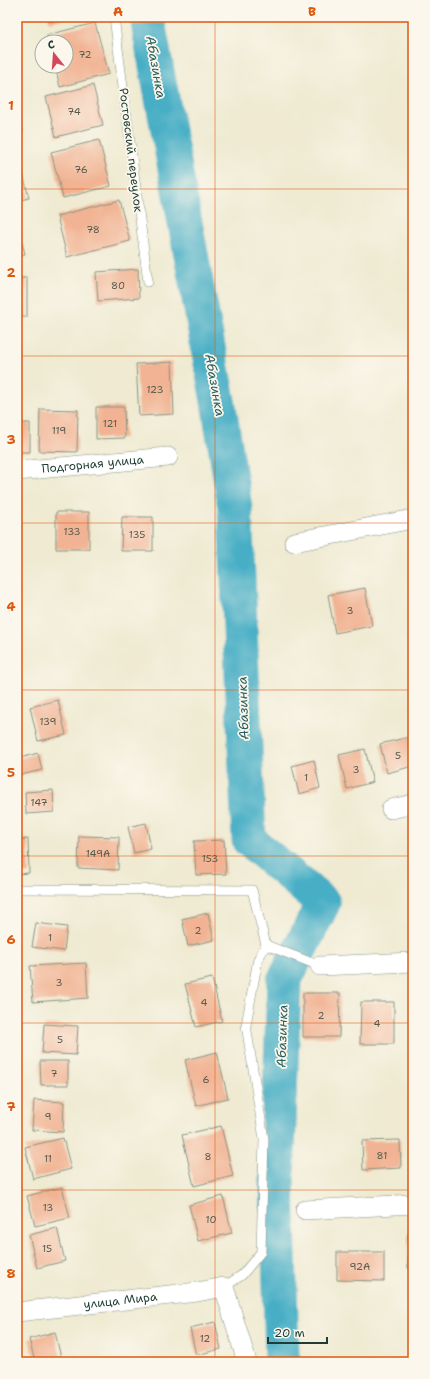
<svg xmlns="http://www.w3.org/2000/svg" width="430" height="1379" viewBox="0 0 430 1379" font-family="'Shantell Sans',sans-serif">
<rect width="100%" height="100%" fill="#fbf7ec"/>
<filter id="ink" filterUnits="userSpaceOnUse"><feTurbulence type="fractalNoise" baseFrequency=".025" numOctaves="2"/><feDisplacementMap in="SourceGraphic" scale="8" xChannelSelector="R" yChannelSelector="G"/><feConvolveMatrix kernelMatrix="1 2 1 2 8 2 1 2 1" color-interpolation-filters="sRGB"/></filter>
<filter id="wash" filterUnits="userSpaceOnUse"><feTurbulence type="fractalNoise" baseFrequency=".012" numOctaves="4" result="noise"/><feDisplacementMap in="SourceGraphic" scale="16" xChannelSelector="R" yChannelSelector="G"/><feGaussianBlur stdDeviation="0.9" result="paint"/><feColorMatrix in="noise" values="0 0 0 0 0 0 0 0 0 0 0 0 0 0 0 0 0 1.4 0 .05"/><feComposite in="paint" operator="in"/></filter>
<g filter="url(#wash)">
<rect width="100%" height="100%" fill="#efead1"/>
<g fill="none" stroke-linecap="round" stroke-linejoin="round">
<!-- river -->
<path stroke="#46aec5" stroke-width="35" d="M 147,17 L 218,401 L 235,508 L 249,840 L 323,903 L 284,981 L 277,1180 L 282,1357 L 284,1362"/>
</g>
<g id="blocks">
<!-- building -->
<path fill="#f1b393" d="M 48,17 L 68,17 L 68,18 L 49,22 Z
M 95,23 L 109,74 L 60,87 L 55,66 L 66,66 L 66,42 L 49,42 L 47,35 Z
M 93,85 L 103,125 L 56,137 L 46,97 Z
M 17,111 L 23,132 L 17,134 Z
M 99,140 L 111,186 L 63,198 L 51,152 Z
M 17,158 L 19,158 L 29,198 L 17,201 Z
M 119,200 L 130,241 L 67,257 L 57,216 Z
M 17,224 L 25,254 L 17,256 Z
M 138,269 L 139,298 L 98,301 L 96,272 Z
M 17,278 L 27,278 L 27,317 L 17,317 Z
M 172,362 L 174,414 L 139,416 L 136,364 Z
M 96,407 L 124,407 L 125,438 L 96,439 Z
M 40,409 L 78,410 L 77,452 L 39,451 Z
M 17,423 L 30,423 L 30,452 L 17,452 Z
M 56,512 L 89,512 L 89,549 L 56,549 Z
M 122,517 L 153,517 L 153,551 L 121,551 Z
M 17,518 L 18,518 L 20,533 L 17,534 Z
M 365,588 L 372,626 L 335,633 L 328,595 Z
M 17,668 L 21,682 L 17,683 Z
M 58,700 L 66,735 L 38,741 L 30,707 Z
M 413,736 L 413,766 L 387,773 L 380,744 Z
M 365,749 L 373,782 L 347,789 L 339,755 Z
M 38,753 L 42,770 L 17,776 L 17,759 Z
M 314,760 L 320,788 L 299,794 L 292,766 Z
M 53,790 L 54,812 L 26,814 L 25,792 Z
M 146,823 L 151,849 L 134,853 L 128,827 Z
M 79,836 L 119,837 L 118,870 L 78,868 Z
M 28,839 L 29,873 L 17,874 L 17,840 Z
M 224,840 L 226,874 L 196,875 L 194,841 Z
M 208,913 L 214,940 L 188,946 L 182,919 Z
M 36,923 L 67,927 L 64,951 L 32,947 Z
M 86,963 L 88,998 L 33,1002 L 30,966 Z
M 212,978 L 222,1021 L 196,1027 L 185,984 Z
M 303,993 L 340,993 L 339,1037 L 303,1037 Z
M 361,1002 L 394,1002 L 394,1044 L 360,1044 Z
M 44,1024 L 78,1026 L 76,1055 L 42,1053 Z
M 217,1052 L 228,1098 L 196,1106 L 185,1060 Z
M 40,1061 L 68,1061 L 68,1085 L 41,1085 Z
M 34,1100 L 64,1102 L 63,1132 L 32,1130 Z
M 221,1126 L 233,1176 L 194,1186 L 182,1135 Z
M 63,1138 L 71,1169 L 33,1179 L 25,1147 Z
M 400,1140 L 401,1168 L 363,1170 L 362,1141 Z
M 62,1187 L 70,1218 L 35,1226 L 27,1196 Z
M 223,1196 L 232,1233 L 198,1241 L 189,1205 Z
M 57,1228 L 65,1261 L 37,1268 L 29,1235 Z
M 408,1233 L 413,1233 L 413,1268 L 408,1268 Z
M 337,1252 L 384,1252 L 384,1281 L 337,1280 Z
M 215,1322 L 221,1349 L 196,1355 L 190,1328 Z
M 55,1332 L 62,1362 L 35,1362 L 29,1339 Z"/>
</g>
</g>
<g filter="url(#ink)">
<use href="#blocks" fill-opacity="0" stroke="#879482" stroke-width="1"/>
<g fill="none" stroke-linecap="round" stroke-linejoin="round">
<!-- lane casing -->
<g stroke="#879482" stroke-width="10">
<path id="lane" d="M 114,17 L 148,282
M 17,889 L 252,890 L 266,945 L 258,959 L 246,1025 L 264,1139 L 261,1252 L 242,1275 L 224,1287
M 266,945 L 320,966"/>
</g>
<!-- street casing -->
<g stroke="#879482" stroke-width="20">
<g id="street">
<path id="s1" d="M 17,471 L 168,457"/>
<path d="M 294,542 L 413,519"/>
<path d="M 391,809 L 413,804"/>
<path d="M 320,966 L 413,962"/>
<path d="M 305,1210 L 413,1204"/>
<path id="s2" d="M 17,1312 L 197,1292 L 224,1287 L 247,1362"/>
</g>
</g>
<!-- lane -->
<use href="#lane" stroke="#fff" stroke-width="9"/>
<!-- street -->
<use href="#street" stroke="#fff" stroke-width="19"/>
</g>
</g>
<!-- grid -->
<path fill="none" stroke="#de580e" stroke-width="1" stroke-opacity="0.55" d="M 215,17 L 215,1362M 17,189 L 413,189M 17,356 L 413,356M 17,523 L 413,523M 17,690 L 413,690M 17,856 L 413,856M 17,1023 L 413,1023M 17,1190 L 413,1190"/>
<g text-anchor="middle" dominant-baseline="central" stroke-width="3.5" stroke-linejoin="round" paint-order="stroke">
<!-- number labels -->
<g font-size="10" fill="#545a4c">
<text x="85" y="54">72</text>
<text x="74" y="111">74</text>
<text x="81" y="169">76</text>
<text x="93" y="229">78</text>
<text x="118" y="285">80</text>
<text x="155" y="389">123</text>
<text x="110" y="423">121</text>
<text x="59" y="430">119</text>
<text x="72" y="531">133</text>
<text x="137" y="534">135</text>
<text x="350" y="610">3</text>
<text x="48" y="721">139</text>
<text x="398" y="755">5</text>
<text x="356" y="769">3</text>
<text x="306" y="777">1</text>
<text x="39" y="802">147</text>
<text x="98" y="853">149А</text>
<text x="210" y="858">153</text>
<text x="198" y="930">2</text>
<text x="50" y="937">1</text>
<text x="59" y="982">3</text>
<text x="204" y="1002">4</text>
<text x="321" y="1015">2</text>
<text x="377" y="1023">4</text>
<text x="60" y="1039">5</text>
<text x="54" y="1073">7</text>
<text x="206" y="1079">6</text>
<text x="48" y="1116">9</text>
<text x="382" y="1155">81</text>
<text x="208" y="1156">8</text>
<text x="48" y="1158">11</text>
<text x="48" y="1207">13</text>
<text x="211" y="1219">10</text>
<text x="47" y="1248">15</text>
<text x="360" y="1266">92А</text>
<text x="205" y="1338">12</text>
</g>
<!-- street labels -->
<g font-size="12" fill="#1f3d34" stroke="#fbf7ec">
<text transform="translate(131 150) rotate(83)">Ростовский переулок</text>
<text stroke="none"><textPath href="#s1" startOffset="76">Подгорная улица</textPath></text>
<text stroke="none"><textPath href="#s2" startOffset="104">улица Мира</textPath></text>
</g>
<!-- water labels -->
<g font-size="13" font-style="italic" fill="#2b5f60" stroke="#fbf7ec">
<text transform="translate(156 67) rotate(80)">Абазинка</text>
<text transform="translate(215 385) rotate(80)">Абазинка</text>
<text transform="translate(243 708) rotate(-92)">Абазинка</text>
<text transform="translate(282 1036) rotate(-88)">Абазинка</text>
</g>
</g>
<!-- margin -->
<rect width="430" height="1379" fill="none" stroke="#fbf7ec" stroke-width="44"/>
<!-- north arrow -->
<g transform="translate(54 54) rotate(343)"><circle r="19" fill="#fbf7ec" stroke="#a3ada2"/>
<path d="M0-3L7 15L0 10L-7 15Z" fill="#d1495b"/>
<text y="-6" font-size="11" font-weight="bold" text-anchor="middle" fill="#1f3d34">С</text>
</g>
<!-- scale -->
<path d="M268 1337v6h59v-6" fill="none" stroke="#1f3d34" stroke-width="2"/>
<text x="274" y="1337" font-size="12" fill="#1f3d34" stroke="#fbf7ec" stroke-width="3" paint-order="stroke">20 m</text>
<rect x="22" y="22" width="386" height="1335" fill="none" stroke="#de580e" stroke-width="1.5"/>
<g font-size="13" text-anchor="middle" font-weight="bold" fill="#de580e">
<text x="118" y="16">A</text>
<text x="312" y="16">B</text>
<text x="11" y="110">1</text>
<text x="11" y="277">2</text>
<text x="11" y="444">3</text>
<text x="11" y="611">4</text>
<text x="11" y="777">5</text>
<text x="11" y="944">6</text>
<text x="11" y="1111">7</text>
<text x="11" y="1278">8</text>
</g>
</svg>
